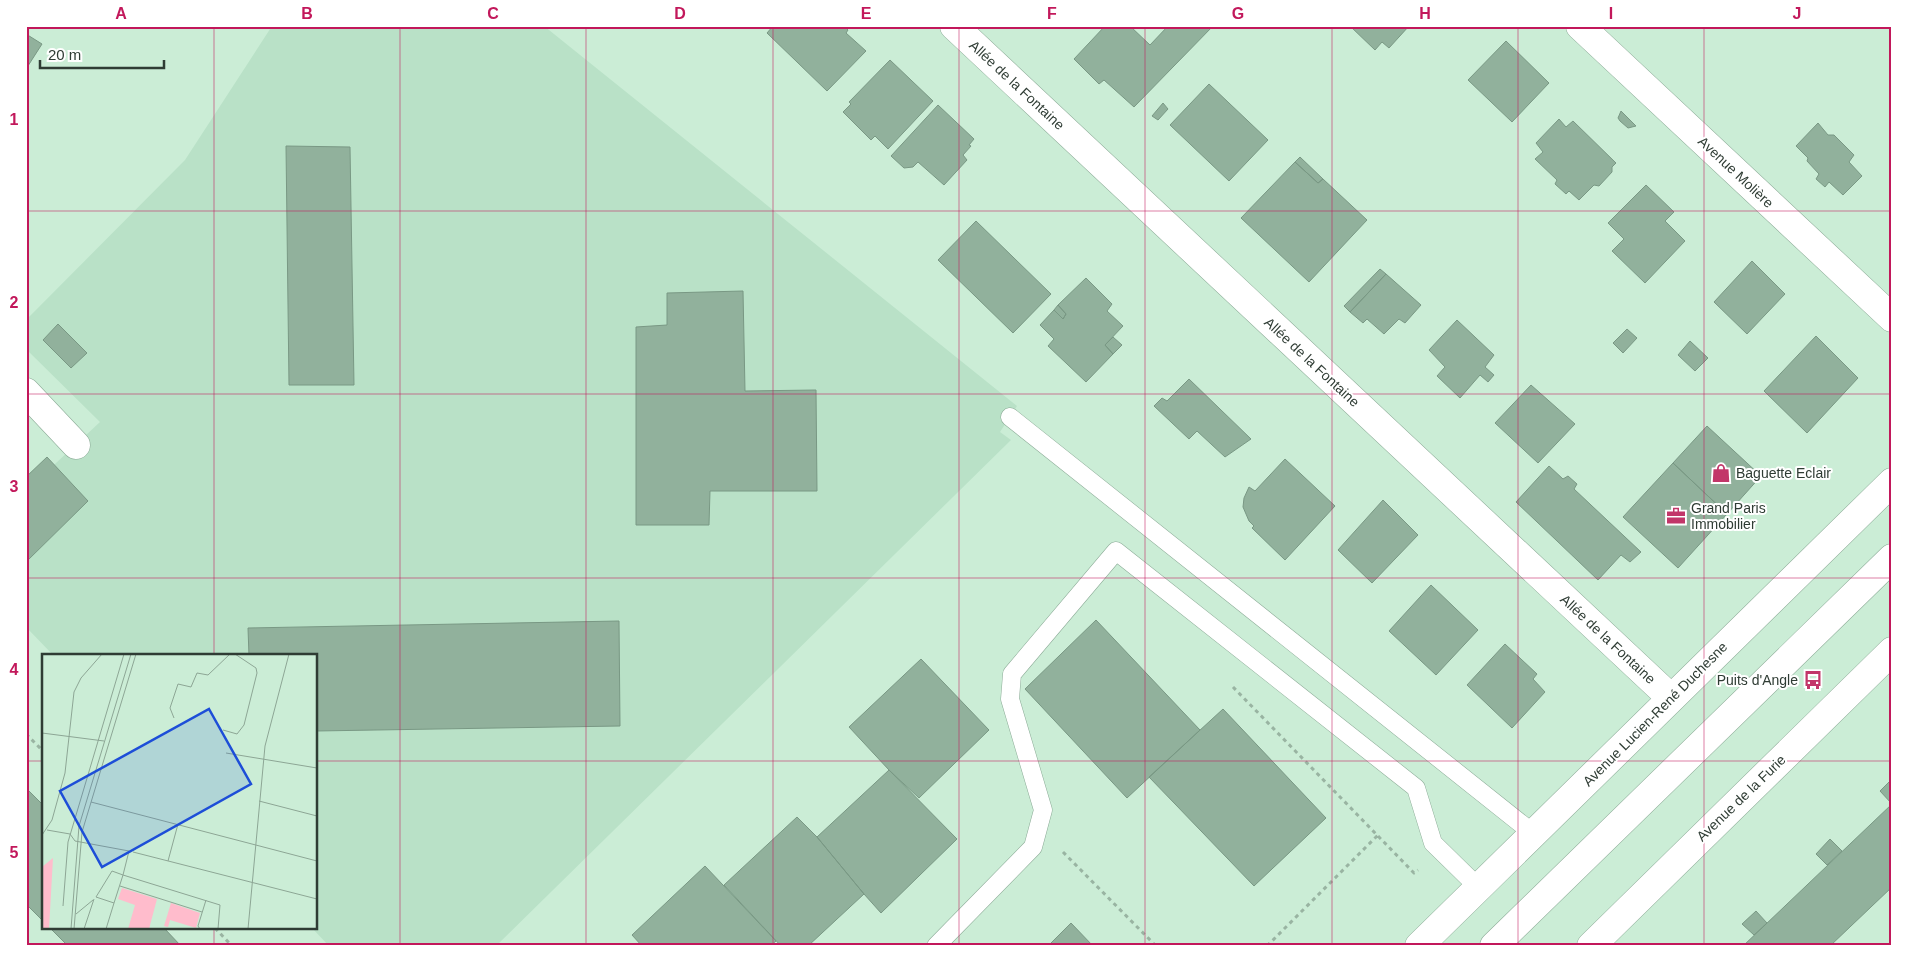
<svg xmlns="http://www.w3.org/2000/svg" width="1918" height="972" viewBox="0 0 1918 972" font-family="Helvetica,sans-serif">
<rect width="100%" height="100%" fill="#cbedd6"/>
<!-- built -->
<path fill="#b9e1c7" d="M 272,26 L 544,26 L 1017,406 L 1000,432 L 1011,440 L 496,946 L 329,946 L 312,928 L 316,928 L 316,656 L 54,656 L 26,627 L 26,491 L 100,422 L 26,349 L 26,320 L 185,160 Z"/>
<!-- building -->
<path fill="#91b19c" stroke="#799884" d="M 773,26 L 844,26 L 848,30 L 846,33 L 866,51 L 827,91 L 767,33 Z
M 1105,26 L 1130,26 L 1150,45 L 1168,26 L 1213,26 L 1134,107 L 1104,80 L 1099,84 L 1074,59 Z
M 1350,26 L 1409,26 L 1389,48 L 1382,42 L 1375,50 Z
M 26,34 L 42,44 L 26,69 Z
M 1506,41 L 1549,83 L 1512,122 L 1468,80 Z
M 890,60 L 933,101 L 888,149 L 875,136 L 871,140 L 843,112 L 851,104 L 849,102 Z
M 1209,84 L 1268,140 L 1229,181 L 1170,125 Z
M 1163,103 L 1168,109 L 1158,120 L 1152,116 Z
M 938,105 L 974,139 L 969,145 L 971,146 L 963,155 L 967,160 L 944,185 L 918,162 L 913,167 L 904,168 L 891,156 Z
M 1621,111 L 1636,126 L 1628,128 L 1620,121 L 1618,118 Z
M 1559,119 L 1566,127 L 1573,121 L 1616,163 L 1612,167 L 1612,172 L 1599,186 L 1594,185 L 1579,200 L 1569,191 L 1566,194 L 1555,184 L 1557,180 L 1535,159 L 1543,152 L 1536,143 Z
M 1818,123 L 1828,135 L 1834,135 L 1854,155 L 1849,162 L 1862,176 L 1843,195 L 1829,182 L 1825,187 L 1816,179 L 1819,174 L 1807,161 L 1808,158 L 1796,146 Z
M 286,146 L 350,147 L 354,385 L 289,385 Z
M 1300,157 L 1323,179 L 1318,183 L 1295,162 Z
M 1295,162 L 1318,183 L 1323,179 L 1367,220 L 1309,282 L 1241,218 Z
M 1646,185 L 1674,212 L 1665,221 L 1685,241 L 1645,283 L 1612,251 L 1624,239 L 1608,223 Z
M 976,221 L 1051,294 L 1013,333 L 938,260 Z
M 1752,261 L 1785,294 L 1747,334 L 1714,302 Z
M 1380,269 L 1386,274 L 1350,312 L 1344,306 Z
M 1386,274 L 1421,305 L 1405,323 L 1399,319 L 1384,334 L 1367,319 L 1363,323 L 1350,312 Z
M 1086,278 L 1112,304 L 1107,311 L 1123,326 L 1105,345 L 1113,354 L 1086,382 L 1048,346 L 1054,339 L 1040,325 L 1054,310 L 1063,319 L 1066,314 L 1058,305 Z
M 743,291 L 745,391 L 816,390 L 817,491 L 710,491 L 709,525 L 636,525 L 636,327 L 667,325 L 667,293 Z
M 1058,305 L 1066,314 L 1063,319 L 1054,310 Z
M 1457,320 L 1494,355 L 1485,367 L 1494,375 L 1488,382 L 1480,375 L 1460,398 L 1437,376 L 1445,367 L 1429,350 Z
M 58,324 L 87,353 L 71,368 L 43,340 Z
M 1627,329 L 1637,338 L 1623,353 L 1613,343 Z
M 1816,336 L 1858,378 L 1807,433 L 1764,391 Z
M 1113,337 L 1122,345 L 1113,354 L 1105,345 Z
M 1690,341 L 1708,358 L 1695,371 L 1678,355 Z
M 1189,379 L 1251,439 L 1225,457 L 1197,431 L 1189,439 L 1154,406 L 1162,398 L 1167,401 Z
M 1531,385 L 1575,424 L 1538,463 L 1495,423 Z
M 1707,426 L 1761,476 L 1727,514 L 1673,463 Z
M 47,457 L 88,501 L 26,562 L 26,477 Z
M 1285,459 L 1335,506 L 1285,560 L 1252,528 L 1254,526 L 1249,521 L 1243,507 L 1244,498 L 1249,487 L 1255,491 Z
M 1673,463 L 1727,514 L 1678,568 L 1623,517 Z
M 1549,466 L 1563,479 L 1568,476 L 1577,484 L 1574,489 L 1641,552 L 1630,562 L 1621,555 L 1598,580 L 1516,502 Z
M 1383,500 L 1418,535 L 1372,583 L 1338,550 Z
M 1431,585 L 1478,630 L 1436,675 L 1389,631 Z
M 1096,620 L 1200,730 L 1127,798 L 1025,689 Z
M 619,621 L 620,726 L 316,731 L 316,656 L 249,656 L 248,628 Z
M 1505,644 L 1537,674 L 1533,679 L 1545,692 L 1512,728 L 1467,685 Z
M 921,659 L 989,730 L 919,798 L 889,770 L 849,727 Z
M 1223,709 L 1326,818 L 1254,886 L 1149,777 Z
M 889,770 L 957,839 L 881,913 L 864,894 L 817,837 Z
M 1892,779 L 1892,804 L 1880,791 Z
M 26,788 L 44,806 L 44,922 L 26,904 Z
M 1892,804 L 1892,887 L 1830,946 L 1743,946 Z
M 797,817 L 817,837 L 864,894 L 808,946 L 781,946 L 724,885 Z
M 1830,839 L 1842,851 L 1827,865 L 1816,854 Z
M 705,866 L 776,941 L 770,946 L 642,946 L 632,935 Z
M 1756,911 L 1767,923 L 1754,935 L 1742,924 Z
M 1071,923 L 1093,946 L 1048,946 Z
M 50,928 L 164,928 L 181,946 L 68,946 Z"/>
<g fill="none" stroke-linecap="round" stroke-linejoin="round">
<!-- lane casing -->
<g stroke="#8cab97" stroke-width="19">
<path id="lane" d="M 1010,417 L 1534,834
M 936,946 L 1033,847 L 1043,810 L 1010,699 L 1012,674 L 1116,551 L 1416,788 L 1433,843 L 1479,888"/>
</g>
<!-- street casing -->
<g stroke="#8cab97" stroke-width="29">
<path id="street" d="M 954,26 L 1671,698
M 1580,26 L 1892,318
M 26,392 L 76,445
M 1591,946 L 1892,651"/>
</g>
<!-- secondary casing -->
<g stroke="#8cab97" stroke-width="29">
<path id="secondary" d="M 1419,946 L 1892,482
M 1494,946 L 1892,558"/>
</g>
<!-- path -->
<path stroke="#99b4a2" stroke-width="3" stroke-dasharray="4 4" stroke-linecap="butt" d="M 1233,687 L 1414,873 L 1418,870
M 26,734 L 44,752
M 1063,852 L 1156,946
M 215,928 L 232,946
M 1267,946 L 1378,835"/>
<!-- lane -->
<use href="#lane" stroke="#fff" stroke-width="18"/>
<!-- street -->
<use href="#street" stroke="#fff" stroke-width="28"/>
<!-- secondary -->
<use href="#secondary" stroke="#fff" stroke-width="28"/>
</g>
<!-- grid -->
<path fill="none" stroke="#c2185b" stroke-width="1" stroke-opacity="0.55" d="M 214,26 L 214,656M 400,26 L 400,946M 586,26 L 586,946M 773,26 L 773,946M 959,26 L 959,946M 1145,26 L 1145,946M 1332,26 L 1332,946M 1518,26 L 1518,946M 1704,26 L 1704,946M 26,211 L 1892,211M 26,394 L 1892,394M 26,578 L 1892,578M 26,761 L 44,761M 316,761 L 1892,761M 214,928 L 214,946"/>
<!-- icons -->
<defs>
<g id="shop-bare" transform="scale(1.5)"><path d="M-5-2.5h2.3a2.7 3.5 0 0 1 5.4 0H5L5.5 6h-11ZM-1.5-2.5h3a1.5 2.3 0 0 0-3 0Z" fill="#c23669" stroke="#fff" stroke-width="2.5" paint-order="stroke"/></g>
<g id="office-bare" transform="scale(1.5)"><path d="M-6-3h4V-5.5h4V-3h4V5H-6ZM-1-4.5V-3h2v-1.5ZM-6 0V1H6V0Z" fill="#c23669" stroke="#fff" stroke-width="2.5" paint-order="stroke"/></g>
<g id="bus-bare" transform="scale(1.5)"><path d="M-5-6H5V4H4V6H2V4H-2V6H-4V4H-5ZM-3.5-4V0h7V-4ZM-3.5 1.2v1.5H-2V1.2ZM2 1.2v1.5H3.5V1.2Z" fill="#c23669" stroke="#fff" stroke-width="2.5" paint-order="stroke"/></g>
</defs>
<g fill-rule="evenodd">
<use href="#shop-bare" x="1721" y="473"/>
<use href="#office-bare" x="1676" y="516"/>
<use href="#bus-bare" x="1813" y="680"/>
</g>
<g text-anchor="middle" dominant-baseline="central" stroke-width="4" stroke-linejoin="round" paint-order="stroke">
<!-- street labels -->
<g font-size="14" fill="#2f3c34" stroke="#fff">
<text transform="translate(1017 85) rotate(43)">Allée de la Fontaine</text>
<text transform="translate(1736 172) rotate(43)">Avenue Molière</text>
<text transform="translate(1312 362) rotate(43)">Allée de la Fontaine</text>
<text transform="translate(1608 639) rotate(43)">Allée de la Fontaine</text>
<text transform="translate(1655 714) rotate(-45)">Avenue Lucien-René Duchesne</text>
<text transform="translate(1741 798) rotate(-44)">Avenue de la Furie</text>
</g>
<!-- poi labels -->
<g font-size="14" fill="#2f3c34" stroke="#fff" text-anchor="start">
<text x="1736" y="473">Baguette Eclair</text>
<text x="1691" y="508">Grand Paris<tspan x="1691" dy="16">Immobilier</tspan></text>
<text x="1798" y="680" text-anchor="end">Puits d'Angle</text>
</g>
</g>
<!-- overview -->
<g transform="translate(42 654)">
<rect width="275" height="275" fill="#cbedd6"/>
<path d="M 11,204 L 7,275 L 0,275 L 0,213 ZM 80,234 L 115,245 L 107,275 L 86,275 L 93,251 L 76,245 ZM 129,249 L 158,259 L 154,274 L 128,266 L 126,273 L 122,272 Z" fill="#ffbccc"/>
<path fill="none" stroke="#8da695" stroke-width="1" d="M 132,64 L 128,54 L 136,30 L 149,33 L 155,19 L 166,21 L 188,0M 181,76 L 195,80 L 202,71 L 215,19 L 214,14 L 193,0M 0,79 L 62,87M 184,99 L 275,114M 217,147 L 275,162M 49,148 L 275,207M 5,176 L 28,180M 28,180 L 33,187 L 87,197 L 81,221 L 72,249 L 54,243 L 70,217 L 81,221 L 178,251 L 176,275M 0,181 L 10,166 L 23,119 L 32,38 L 39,24 L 60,0M 91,198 L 275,245M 126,207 L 136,170M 78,232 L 160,258M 21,252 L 26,188 L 82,0M 34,260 L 51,246M 29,275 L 37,172 L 89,0M 32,275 L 40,178 L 94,0M 42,275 L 52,245M 64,275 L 72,249M 158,275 L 156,272 L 164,246M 206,275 L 223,92 L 247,0"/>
<path fill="#1d4ed8" fill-opacity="0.15" stroke="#1d4ed8" stroke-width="2.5" d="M 167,55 L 209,130 L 60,213 L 18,137 Z"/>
<rect width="275" height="275" fill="none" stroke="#2f3c34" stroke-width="2.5"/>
</g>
<!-- border -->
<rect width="1918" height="972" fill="none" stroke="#ffffff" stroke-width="55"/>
<!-- scale -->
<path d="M40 60v8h124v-8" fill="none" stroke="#2f3c34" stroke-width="2.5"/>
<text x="48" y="60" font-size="15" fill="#2f3c34" stroke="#ffffff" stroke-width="4" paint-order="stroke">20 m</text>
<rect x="28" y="28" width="1862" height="916" fill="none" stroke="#c2185b" stroke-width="2"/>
<g font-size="16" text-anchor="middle" font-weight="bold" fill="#c2185b">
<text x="121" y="19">A</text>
<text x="307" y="19">B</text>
<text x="493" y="19">C</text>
<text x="680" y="19">D</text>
<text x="866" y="19">E</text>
<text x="1052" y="19">F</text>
<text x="1238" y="19">G</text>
<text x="1425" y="19">H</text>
<text x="1611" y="19">I</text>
<text x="1797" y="19">J</text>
<text x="14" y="125">1</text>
<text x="14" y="308">2</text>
<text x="14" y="492">3</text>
<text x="14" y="675">4</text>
<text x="14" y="858">5</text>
</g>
</svg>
